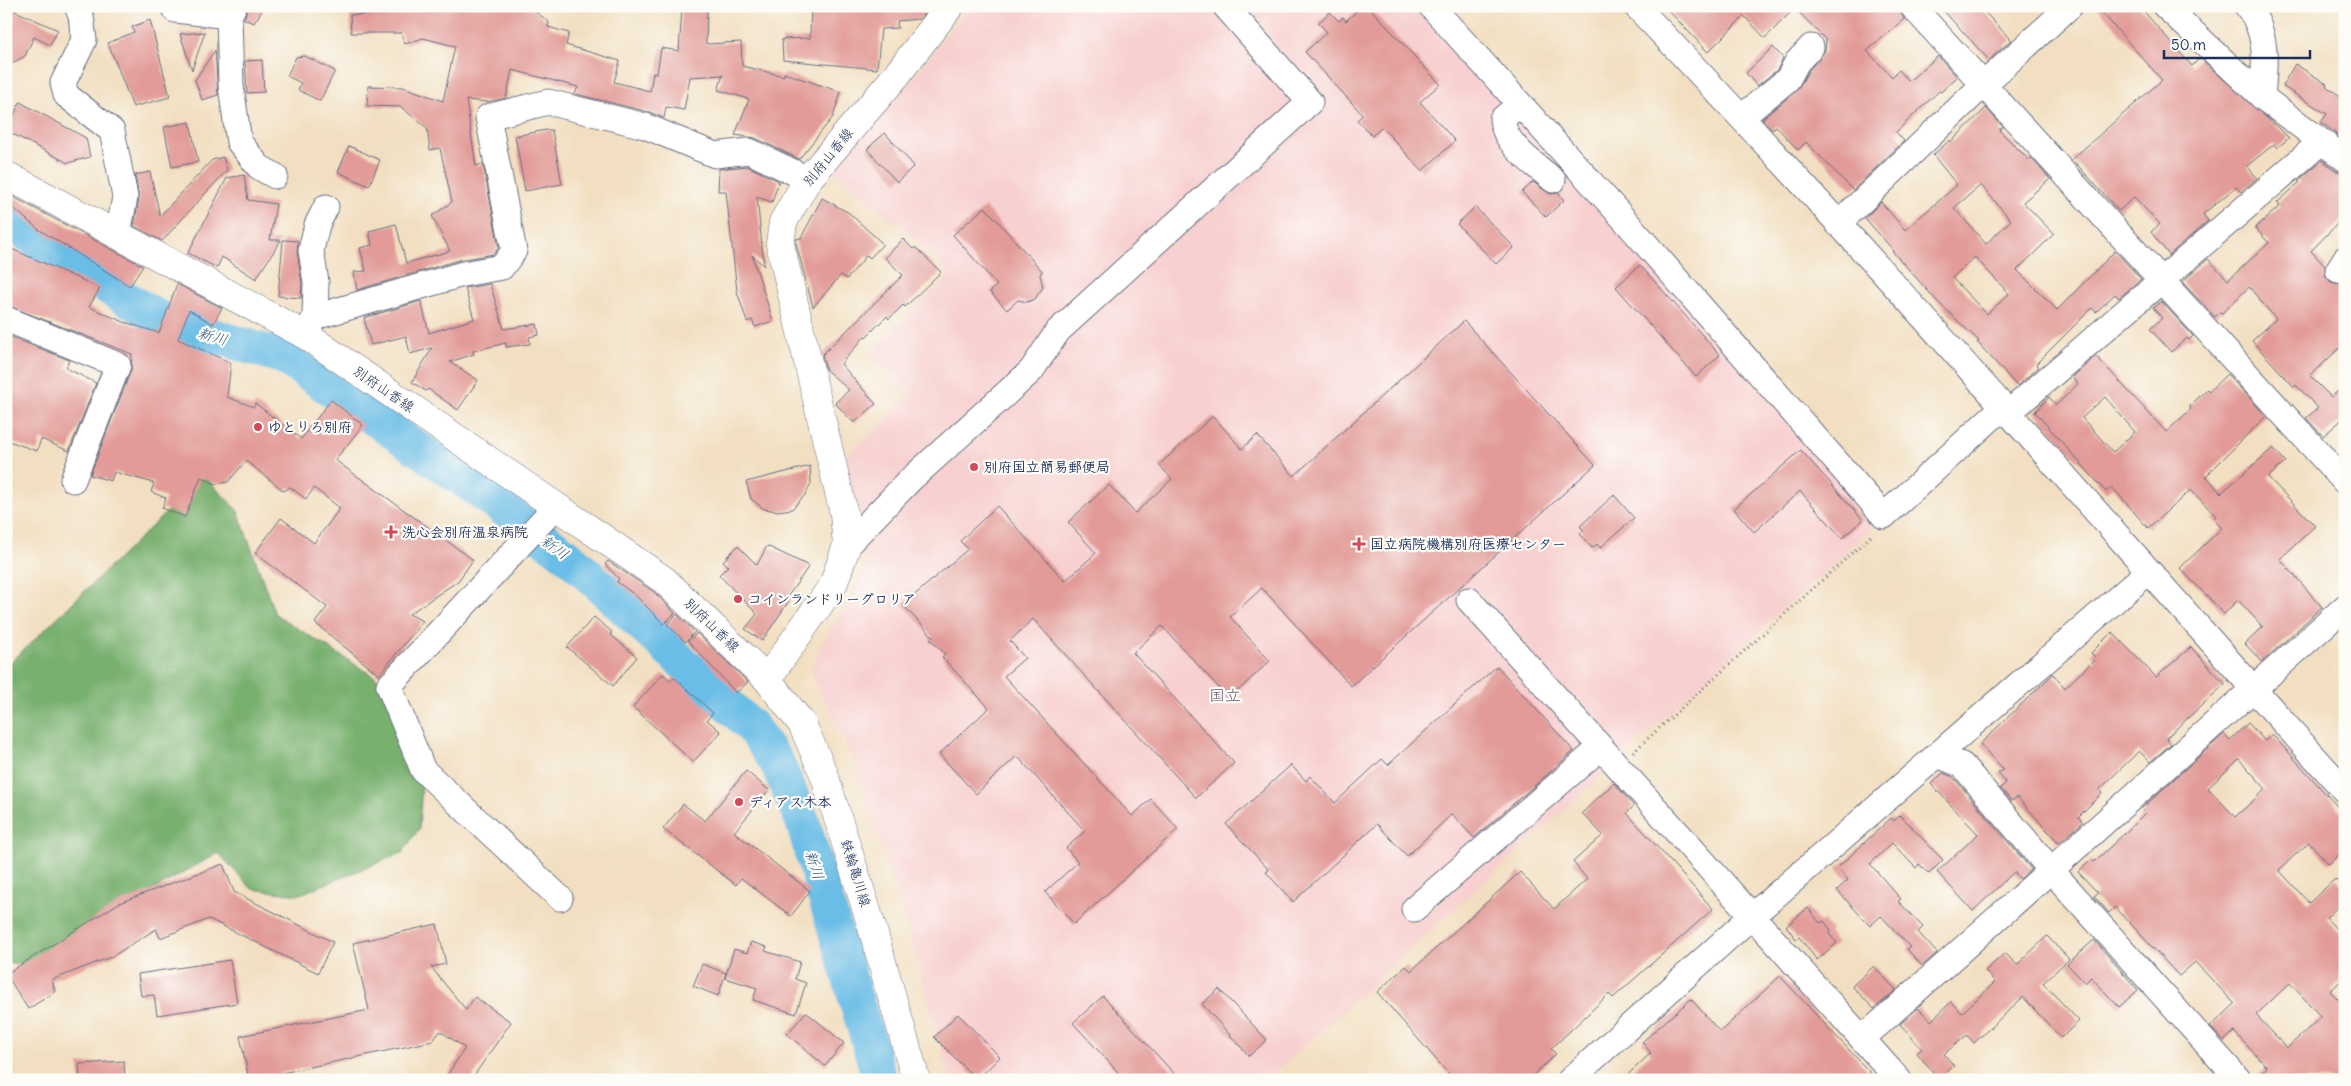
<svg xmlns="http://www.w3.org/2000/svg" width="2351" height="1086" viewBox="0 0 2351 1086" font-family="Delius,'Klee One',sans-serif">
<rect width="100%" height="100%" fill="#fdfcf7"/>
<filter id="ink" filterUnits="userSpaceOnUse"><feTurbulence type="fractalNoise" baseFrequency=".02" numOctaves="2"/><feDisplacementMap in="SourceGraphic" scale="10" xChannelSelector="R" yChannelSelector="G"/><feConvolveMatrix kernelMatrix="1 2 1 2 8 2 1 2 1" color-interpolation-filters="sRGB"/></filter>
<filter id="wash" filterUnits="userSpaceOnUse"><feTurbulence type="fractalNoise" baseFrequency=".0096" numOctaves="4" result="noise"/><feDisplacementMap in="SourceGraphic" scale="20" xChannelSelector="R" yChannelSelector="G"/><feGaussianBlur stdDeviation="1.12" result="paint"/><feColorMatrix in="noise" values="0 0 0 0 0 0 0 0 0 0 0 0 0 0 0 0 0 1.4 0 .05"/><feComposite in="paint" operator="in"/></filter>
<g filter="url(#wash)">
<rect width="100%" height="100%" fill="#f2dfc1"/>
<!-- built -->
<path fill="#f7d0cf" d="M 969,6 L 1419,6 L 1521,119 L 1877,524 L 1267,1080 L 950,1080 L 907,927 L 855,766 L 834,718 L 816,684 L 812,668 L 818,651 L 850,596 L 865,565 L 859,512 L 844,458 L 909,398 L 867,355 L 950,274 L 908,232 L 833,171 L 902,92 Z"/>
<!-- forest -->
<path fill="#78b06e" stroke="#4a7066" d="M 204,476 L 238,511 L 275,614 L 389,686 L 423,770 L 419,829 L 402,853 L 298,895 L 252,889 L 218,853 L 21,965 L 6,962 L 6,667 Z"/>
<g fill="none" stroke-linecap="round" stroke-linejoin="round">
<!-- river -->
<path stroke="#6abde6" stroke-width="35" d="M 6,219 L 75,268 L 166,322 L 284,357 L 478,490 L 569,557 L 752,727 L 777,763 L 802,820 L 880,1080"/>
</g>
<g id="blocks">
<!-- building -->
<path fill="#e29b98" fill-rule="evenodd" d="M 248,6 L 265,6 L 254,23 L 244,19 Z
M 387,6 L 528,6 L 549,22 L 548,27 L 569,33 L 566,45 L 620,61 L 614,82 L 650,91 L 653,73 L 657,73 L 661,48 L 679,51 L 682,9 L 707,10 L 706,43 L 708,44 L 741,42 L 742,66 L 784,76 L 784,73 L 841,92 L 833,117 L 799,159 L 755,138 L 735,135 L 749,99 L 718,90 L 723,75 L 690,77 L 684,110 L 666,107 L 664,118 L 649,112 L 575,94 L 578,87 L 512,70 L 506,98 L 487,102 L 466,100 L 476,166 L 483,164 L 499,247 L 494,254 L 459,260 L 357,290 L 354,272 L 366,271 L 360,248 L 372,245 L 369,231 L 396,224 L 406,263 L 450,251 L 432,216 L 452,202 L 440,148 L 430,150 L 427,128 L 401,107 L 367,106 L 368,86 L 403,87 L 443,101 L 455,46 L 423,38 L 405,44 L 401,33 L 351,33 L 350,15 L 388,14 Z
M 811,6 L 930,6 L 920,19 L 897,21 L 898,28 L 881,29 L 877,69 L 783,60 L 782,39 L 810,38 Z
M 1362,6 L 1368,6 L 1440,84 L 1420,102 L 1455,141 L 1422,171 L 1382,127 L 1372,136 L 1357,120 L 1363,115 L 1305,52 L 1327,32 L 1318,23 L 1330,12 L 1339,21 L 1343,17 L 1346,21 Z
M 1664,6 L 1898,6 L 1904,19 L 1867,51 L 1892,77 L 1899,70 L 1909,81 L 1938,56 L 1957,77 L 1941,92 L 1939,91 L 1896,132 L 1904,141 L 1853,190 L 1806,142 L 1798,150 L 1776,126 L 1772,130 L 1762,119 L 1797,90 L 1809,70 L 1825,51 L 1826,40 L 1795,8 L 1765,38 L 1744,16 L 1708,52 Z
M 1939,6 L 1979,6 L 2011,40 L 1989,60 Z
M 2096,6 L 2139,6 L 2192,66 L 2200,58 L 2289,138 L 2277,148 L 2274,144 L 2247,166 L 2257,178 L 2241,192 L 2236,187 L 2203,214 L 2208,221 L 2169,255 L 2151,232 L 2160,224 L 2134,197 L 2119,211 L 2072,159 L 2162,80 Z
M 6,7 L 58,30 L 50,45 L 34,37 L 25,56 L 6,67 Z
M 150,20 L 170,97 L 133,107 L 108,43 L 134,32 L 132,27 Z
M 205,32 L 192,70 L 180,34 Z
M 1773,47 L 1783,58 L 1777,70 L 1757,86 L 1746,73 Z
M 215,50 L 218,95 L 202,100 L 195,80 Z
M 305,56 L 335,71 L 320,101 L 298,90 L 301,83 L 287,76 L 296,57 Z
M 262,60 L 264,92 L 247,93 L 245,61 Z
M 2295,64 L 2327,84 L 2326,86 L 2340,96 L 2345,89 L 2345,141 L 2321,122 L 2327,114 L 2282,86 Z
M 20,102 L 86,138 L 90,157 L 68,163 L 7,131 Z
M 1986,108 L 2003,127 L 1999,130 L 2029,160 L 2031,158 L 2050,179 L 2023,202 L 2054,234 L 2017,270 L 2057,310 L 2115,251 L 2141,279 L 2119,298 L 2115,294 L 2096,312 L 2092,308 L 2036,364 L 2039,367 L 2017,386 L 1977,342 L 1979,341 L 1937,301 L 1892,251 L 1893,250 L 1865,218 L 1881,202 L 1905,230 L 1957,185 L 1933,155 L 1950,140 L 1951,142 ZM 1981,185 L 2011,220 L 1986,244 L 1954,208 ZM 1975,257 L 2009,294 L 1987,314 L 1952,278 Z
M 190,122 L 198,162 L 172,167 L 164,127 Z
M 546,130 L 552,130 L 562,184 L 525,191 L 515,136 Z
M 885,133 L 914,166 L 897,182 L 867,149 Z
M 349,146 L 380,160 L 369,186 L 338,172 Z
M 223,157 L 227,170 L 162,241 L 134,226 L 139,199 L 135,175 L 150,172 L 160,216 L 212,160 Z
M 2322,160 L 2336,171 L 2345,173 L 2345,216 L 2311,251 L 2325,266 L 2326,277 L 2331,282 L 2340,284 L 2345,289 L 2345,343 L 2310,376 L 2331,397 L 2345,385 L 2345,417 L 2323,436 L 2306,418 L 2318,408 L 2296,385 L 2294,387 L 2252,341 L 2276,319 L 2249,287 L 2222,313 L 2220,312 L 2215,317 L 2182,282 L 2208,259 L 2228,280 L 2269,243 L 2255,228 L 2280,206 L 2277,203 L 2300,182 L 2298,181 Z
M 747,166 L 779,181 L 772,202 L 757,197 L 764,266 L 752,255 L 773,321 L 755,327 L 752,320 L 747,322 L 737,291 L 726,191 L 718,191 L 719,169 Z
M 244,175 L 248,200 L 276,204 L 270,240 L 281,240 L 256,279 L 222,257 L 217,268 L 188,253 L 227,178 Z
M 1533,182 L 1550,194 L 1558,193 L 1564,200 L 1546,217 L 1522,192 Z
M 6,193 L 143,266 L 130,286 L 38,229 L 6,202 Z
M 822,198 L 849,213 L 883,244 L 870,258 L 867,255 L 847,279 L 841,275 L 813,307 L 796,243 L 796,239 L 801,238 Z
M 985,207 L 1042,271 L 1040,275 L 1043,287 L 1035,299 L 1027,302 L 1018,300 L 1007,310 L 990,292 L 997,285 L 953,235 Z
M 1475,207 L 1514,247 L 1496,264 L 1457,224 Z
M 903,239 L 913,249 L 915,247 L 941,272 L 905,307 L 903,305 L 889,319 L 887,316 L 866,337 L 865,336 L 841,364 L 876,404 L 854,423 L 835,403 L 849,390 L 826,370 L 822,355 L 903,275 L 885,258 Z
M 283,240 L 298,241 L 297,252 L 302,283 L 301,298 L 278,296 Z
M 12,249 L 100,288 L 89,307 L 124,322 L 159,333 L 177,284 L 222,308 L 213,324 L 189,310 L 178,339 L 231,363 L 227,397 L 254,407 L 255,403 L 301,439 L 331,400 L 363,425 L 335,460 L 473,560 L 458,581 L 409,614 L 423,621 L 379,675 L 315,623 L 327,607 L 255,553 L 281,518 L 314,543 L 340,508 L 314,488 L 306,499 L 290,487 L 284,491 L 246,461 L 228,482 L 216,484 L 201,477 L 185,517 L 162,508 L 166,498 L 151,492 L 154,483 L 114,472 L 111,481 L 90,475 L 131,370 L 132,354 L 6,305 L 6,251 L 10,252 Z
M 1640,265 L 1720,355 L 1696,377 L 1616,287 Z
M 490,284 L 504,329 L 537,324 L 539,335 L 529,337 L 530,344 L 506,347 L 506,343 L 473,351 L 474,354 L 450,362 L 478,380 L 458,410 L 428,389 L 426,391 L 412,382 L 432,348 L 410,354 L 406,336 L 371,345 L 364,318 L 421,301 L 429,333 L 474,319 L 465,288 Z
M 2161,301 L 2193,336 L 2189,340 L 2187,338 L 2171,352 L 2150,329 L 2162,318 L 2153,308 Z
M 1464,321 L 1595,465 L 1351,686 L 1262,588 L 1230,617 L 1270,661 L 1229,699 L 1162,626 L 1133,653 L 1234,763 L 1196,798 L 1033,619 L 1010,641 L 1025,658 L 1004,676 L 1132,816 L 1151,799 L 1178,829 L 1074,924 L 1045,892 L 1078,862 L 1066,848 L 1085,831 L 1017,756 L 976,794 L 939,754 L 989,708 L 942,657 L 945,654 L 930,639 L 933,637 L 903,605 L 968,549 L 960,541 L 997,506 L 1065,581 L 1096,553 L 1068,522 L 1109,485 L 1135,513 L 1172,479 L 1159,465 L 1213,416 L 1242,449 L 1257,435 L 1294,476 Z
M 6,335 L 69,360 L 66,368 L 96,383 L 69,451 L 41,439 L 37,451 L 6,440 Z
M 2096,356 L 2166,432 L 2191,409 L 2189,407 L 2207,389 L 2209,391 L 2227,374 L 2266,416 L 2206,476 L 2221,493 L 2273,448 L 2286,462 L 2268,477 L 2315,526 L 2280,559 L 2322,607 L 2262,662 L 2245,644 L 2263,627 L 2238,600 L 2224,614 L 2180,568 L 2222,528 L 2213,519 L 2216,516 L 2191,490 L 2148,528 L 2112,487 L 2106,492 L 2035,412 L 2049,397 L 2056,405 L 2078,384 L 2072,377 ZM 2105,397 L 2135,432 L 2113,452 L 2082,418 Z
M 1801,450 L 1863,520 L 1842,538 L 1800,491 L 1754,532 L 1734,509 Z
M 810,466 L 811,483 L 806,494 L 792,509 L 778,511 L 764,509 L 751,499 L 746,482 Z
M 1614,495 L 1634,518 L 1600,548 L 1597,544 L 1592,548 L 1580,534 L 1584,531 L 1580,526 Z
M 738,546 L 757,565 L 767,546 L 809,566 L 788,596 L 791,598 L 762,641 L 745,629 L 757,614 L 719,575 L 728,566 L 723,561 Z
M 608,561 L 654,592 L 675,613 L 664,624 L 635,595 L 617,582 L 619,579 L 605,564 Z
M 677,614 L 695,632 L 685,642 L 667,624 Z
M 594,617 L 612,632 L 610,634 L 637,657 L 613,686 L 567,647 Z
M 2112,632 L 2156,677 L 2191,647 L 2225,684 L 2166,738 L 2171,744 L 2150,762 L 2139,751 L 2099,790 L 2102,793 L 2078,817 L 2083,822 L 2059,843 L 2017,797 L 2012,801 L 2000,788 L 2006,783 L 1998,773 L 2003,770 L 1980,744 L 2053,674 L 2065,688 L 2096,658 L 2091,653 Z
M 697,633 L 748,682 L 736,693 L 688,641 Z
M 1497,666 L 1574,751 L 1474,838 L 1452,814 L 1407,856 L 1377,824 L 1293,902 L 1266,872 L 1269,870 L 1226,824 L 1291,765 L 1306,781 L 1310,776 L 1335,803 L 1382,759 L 1388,765 Z
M 663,674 L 671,681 L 674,677 L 713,713 L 707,720 L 721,732 L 693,762 L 633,707 Z
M 2248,723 L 2265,741 L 2272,734 L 2345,815 L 2345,849 L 2329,864 L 2309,842 L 2279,870 L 2309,903 L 2335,879 L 2345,889 L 2345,900 L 2326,918 L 2345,938 L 2345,977 L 2330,991 L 2345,1006 L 2345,1073 L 2338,1080 L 2253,1080 L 2267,1067 L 2234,1032 L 2224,1041 L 2210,1027 L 2235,1004 L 2195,962 L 2179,976 L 2115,907 L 2109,913 L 2094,896 L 2098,893 L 2078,872 L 2091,860 L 2094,862 L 2126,832 L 2145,813 L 2141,809 L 2224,734 L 2230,740 ZM 2239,759 L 2266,789 L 2235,817 L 2208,788 ZM 2290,983 L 2321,1017 L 2287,1048 L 2256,1015 Z
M 746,771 L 769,790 L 734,832 L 810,891 L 791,916 L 741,878 L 736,885 L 663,829 L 683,804 L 705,821 Z
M 1943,773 L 1953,777 L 2031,869 L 2020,879 L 2014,872 L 1973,911 L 1937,872 L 1978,834 L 1931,784 Z
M 1614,783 L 1634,806 L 1627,813 L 1713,909 L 1613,998 L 1609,994 L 1551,1049 L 1556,1054 L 1528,1080 L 1454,1080 L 1377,992 L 1406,966 L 1411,971 L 1520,872 L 1554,909 L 1587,879 L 1573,862 L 1603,835 L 1582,813 Z
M 1900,815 L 1943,860 L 1929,874 L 1919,864 L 1916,868 L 1892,843 L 1870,864 L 1901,899 L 1898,901 L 1923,927 L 1918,932 L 1937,953 L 1922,966 L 1907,949 L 1910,947 L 1881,916 L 1870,926 L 1837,890 L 1848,880 L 1837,868 L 1891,818 L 1894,821 Z
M 223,864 L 234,892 L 333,942 L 318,973 L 209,919 L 160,938 L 156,929 L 113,956 L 52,980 L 55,992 L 28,1009 L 6,974 L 119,903 Z
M 1808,908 L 1820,923 L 1824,921 L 1831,930 L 1829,934 L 1837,943 L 1817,960 L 1799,937 L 1796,939 L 1786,926 Z
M 437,924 L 446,964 L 431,967 L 466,1010 L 475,997 L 511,1022 L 471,1080 L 444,1080 L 465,1048 L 440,1031 L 433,1041 L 249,1080 L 240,1036 L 369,1010 L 353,943 Z
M 2047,936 L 2069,959 L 2043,983 L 2079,1021 L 2061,1038 L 2023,997 L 1974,1043 L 1967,1035 L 1944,1054 L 1954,1066 L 1939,1079 L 1917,1053 L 1922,1049 L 1900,1024 L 1918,1008 L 1931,1021 L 1951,1002 L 1962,1013 L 1995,982 L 1985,971 L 2005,953 L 2017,965 Z
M 2094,940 L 2138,990 L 2119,1007 L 2091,977 L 2085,983 L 2067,964 Z
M 751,942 L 767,947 L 765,951 L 800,962 L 795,979 L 806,983 L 796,1014 L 753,1000 L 757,988 L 725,978 L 734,949 L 747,953 Z
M 230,960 L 237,1003 L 157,1015 L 154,995 L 141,996 L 138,974 Z
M 702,964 L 726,973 L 718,996 L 693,986 Z
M 1874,966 L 1896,990 L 1874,1009 L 1852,986 Z
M 1780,976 L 1877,1080 L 1622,1080 L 1651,1053 L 1642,1042 L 1691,999 L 1720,1032 Z
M 1219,989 L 1267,1040 L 1249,1056 L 1202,1004 Z
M 1103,996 L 1180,1080 L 1125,1080 L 1073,1023 Z
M 806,1012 L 844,1043 L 825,1066 L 787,1034 Z
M 958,1014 L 1000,1057 L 977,1080 L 934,1037 Z
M 124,1061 L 125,1080 L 80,1080 L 79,1064 Z"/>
</g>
</g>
<g filter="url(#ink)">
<use href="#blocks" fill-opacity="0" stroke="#666d81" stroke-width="1"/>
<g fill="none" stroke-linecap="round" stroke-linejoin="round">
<!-- minor casing -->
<g stroke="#666d81" stroke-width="27">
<path id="minor" d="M 77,6 L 81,16 L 84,40 L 63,83 L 66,95 L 112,131 L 125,197 L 118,234
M 177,6 L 175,10 L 229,16 L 234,6
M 1431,6 L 1616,210 L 1884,516 L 2002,408
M 1636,6 C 1880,261 2109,529 2345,791
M 1912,6 L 2345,482
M 2165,6 L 2262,97 L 2345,159
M 2247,6 C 2269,33 2265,65 2262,97
M 229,16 L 231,86 L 239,142 L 259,167 L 275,176
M 1520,104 L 1502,119 C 1504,145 1535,164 1553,180
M 1742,117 L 1788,79 L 1797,62 L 1811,47
M 1838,224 L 1983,85 L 2070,6
M 2338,270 L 2345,259
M 315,317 L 316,282 L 311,250 L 317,225 L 326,207
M 6,319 L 118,365 L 73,480
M 305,335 L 315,317 L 463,274 L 502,267 L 514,251 L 488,117 L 548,102 L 645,126 L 715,155 L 749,151 L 808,179
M 2007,414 L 2321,142
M 556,506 L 389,686 L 423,770 L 560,898
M 847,545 L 910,480 L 1031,371 L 1058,331 L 1310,102 L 1225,6
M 1469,600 L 1899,1080
M 1937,755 L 1962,765 L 2051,870 L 2239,1080
M 1414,909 L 1600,748
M 1862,1039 L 2345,607
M 1570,1080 L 1752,916 L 2149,571"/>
</g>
<!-- major casing -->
<g stroke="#666d81" stroke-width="29">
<path id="major" d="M 6,175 L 305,335 L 664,580 L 767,679 L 833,585 L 847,545 L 844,514 L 780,244 L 783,222 L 808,179 L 895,77 L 950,6
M 767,679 L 802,724 L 824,774 L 871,924 L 916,1080"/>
</g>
<!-- path -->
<path stroke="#666d81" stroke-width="3" stroke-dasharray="1 4" stroke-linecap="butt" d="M 1633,752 L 1873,534"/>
<!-- minor -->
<use href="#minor" stroke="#fff" stroke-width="25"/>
<!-- major -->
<use href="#major" stroke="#fff" stroke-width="28"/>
</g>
</g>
<!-- markers -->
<g fill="#d1495b" stroke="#fdfcf7" stroke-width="2">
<circle cx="258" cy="427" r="5"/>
<circle cx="974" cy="467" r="5"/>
<path d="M388.5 524.5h5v5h5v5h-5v5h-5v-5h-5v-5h5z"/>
<path d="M1356.5 536.5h5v5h5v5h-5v5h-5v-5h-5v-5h5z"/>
<circle cx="738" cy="599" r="5"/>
<circle cx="739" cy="802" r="5"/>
</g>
<g text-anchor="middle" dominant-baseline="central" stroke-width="4.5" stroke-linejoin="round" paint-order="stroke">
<!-- street labels -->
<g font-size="14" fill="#1b2f5e" stroke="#fdfcf7">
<text transform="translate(828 157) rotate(-51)">別府山香線</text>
<text transform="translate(384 389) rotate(34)">別府山香線</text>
<text transform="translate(712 625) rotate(44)">別府山香線</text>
<text transform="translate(856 873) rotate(73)">鉄輪亀川線</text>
</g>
<!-- poi labels -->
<g font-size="14" font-weight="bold" fill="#1b2f5e" stroke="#fdfcf7" text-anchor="start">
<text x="268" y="427">ゆとりろ別府</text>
<text x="984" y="467">別府国立簡易郵便局</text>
<text x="402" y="532">洗心会別府温泉病院</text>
<text x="1370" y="544">国立病院機構別府医療センター</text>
<text x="748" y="599">コインランドリーグロリア</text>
<text x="749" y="802">ディアス木本</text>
</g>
<!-- water labels -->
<g font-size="15" font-style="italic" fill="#335a87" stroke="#fdfcf7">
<text transform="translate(213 336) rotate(16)">新川</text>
<text transform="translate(555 547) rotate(36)">新川</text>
<text transform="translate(815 865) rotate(73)">新川</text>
</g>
<!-- quarter labels -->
<g font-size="16" fill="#615572" stroke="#fdfcf7">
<text x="1225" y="695">国立</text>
</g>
</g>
<!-- margin -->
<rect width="2351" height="1086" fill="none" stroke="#fdfcf7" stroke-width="25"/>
<!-- scale -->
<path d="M2164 50v8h146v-8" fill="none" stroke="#1b2f5e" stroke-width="2.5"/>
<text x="2171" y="50" font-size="15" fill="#1b2f5e" stroke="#fdfcf7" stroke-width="4" paint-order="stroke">50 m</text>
</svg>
